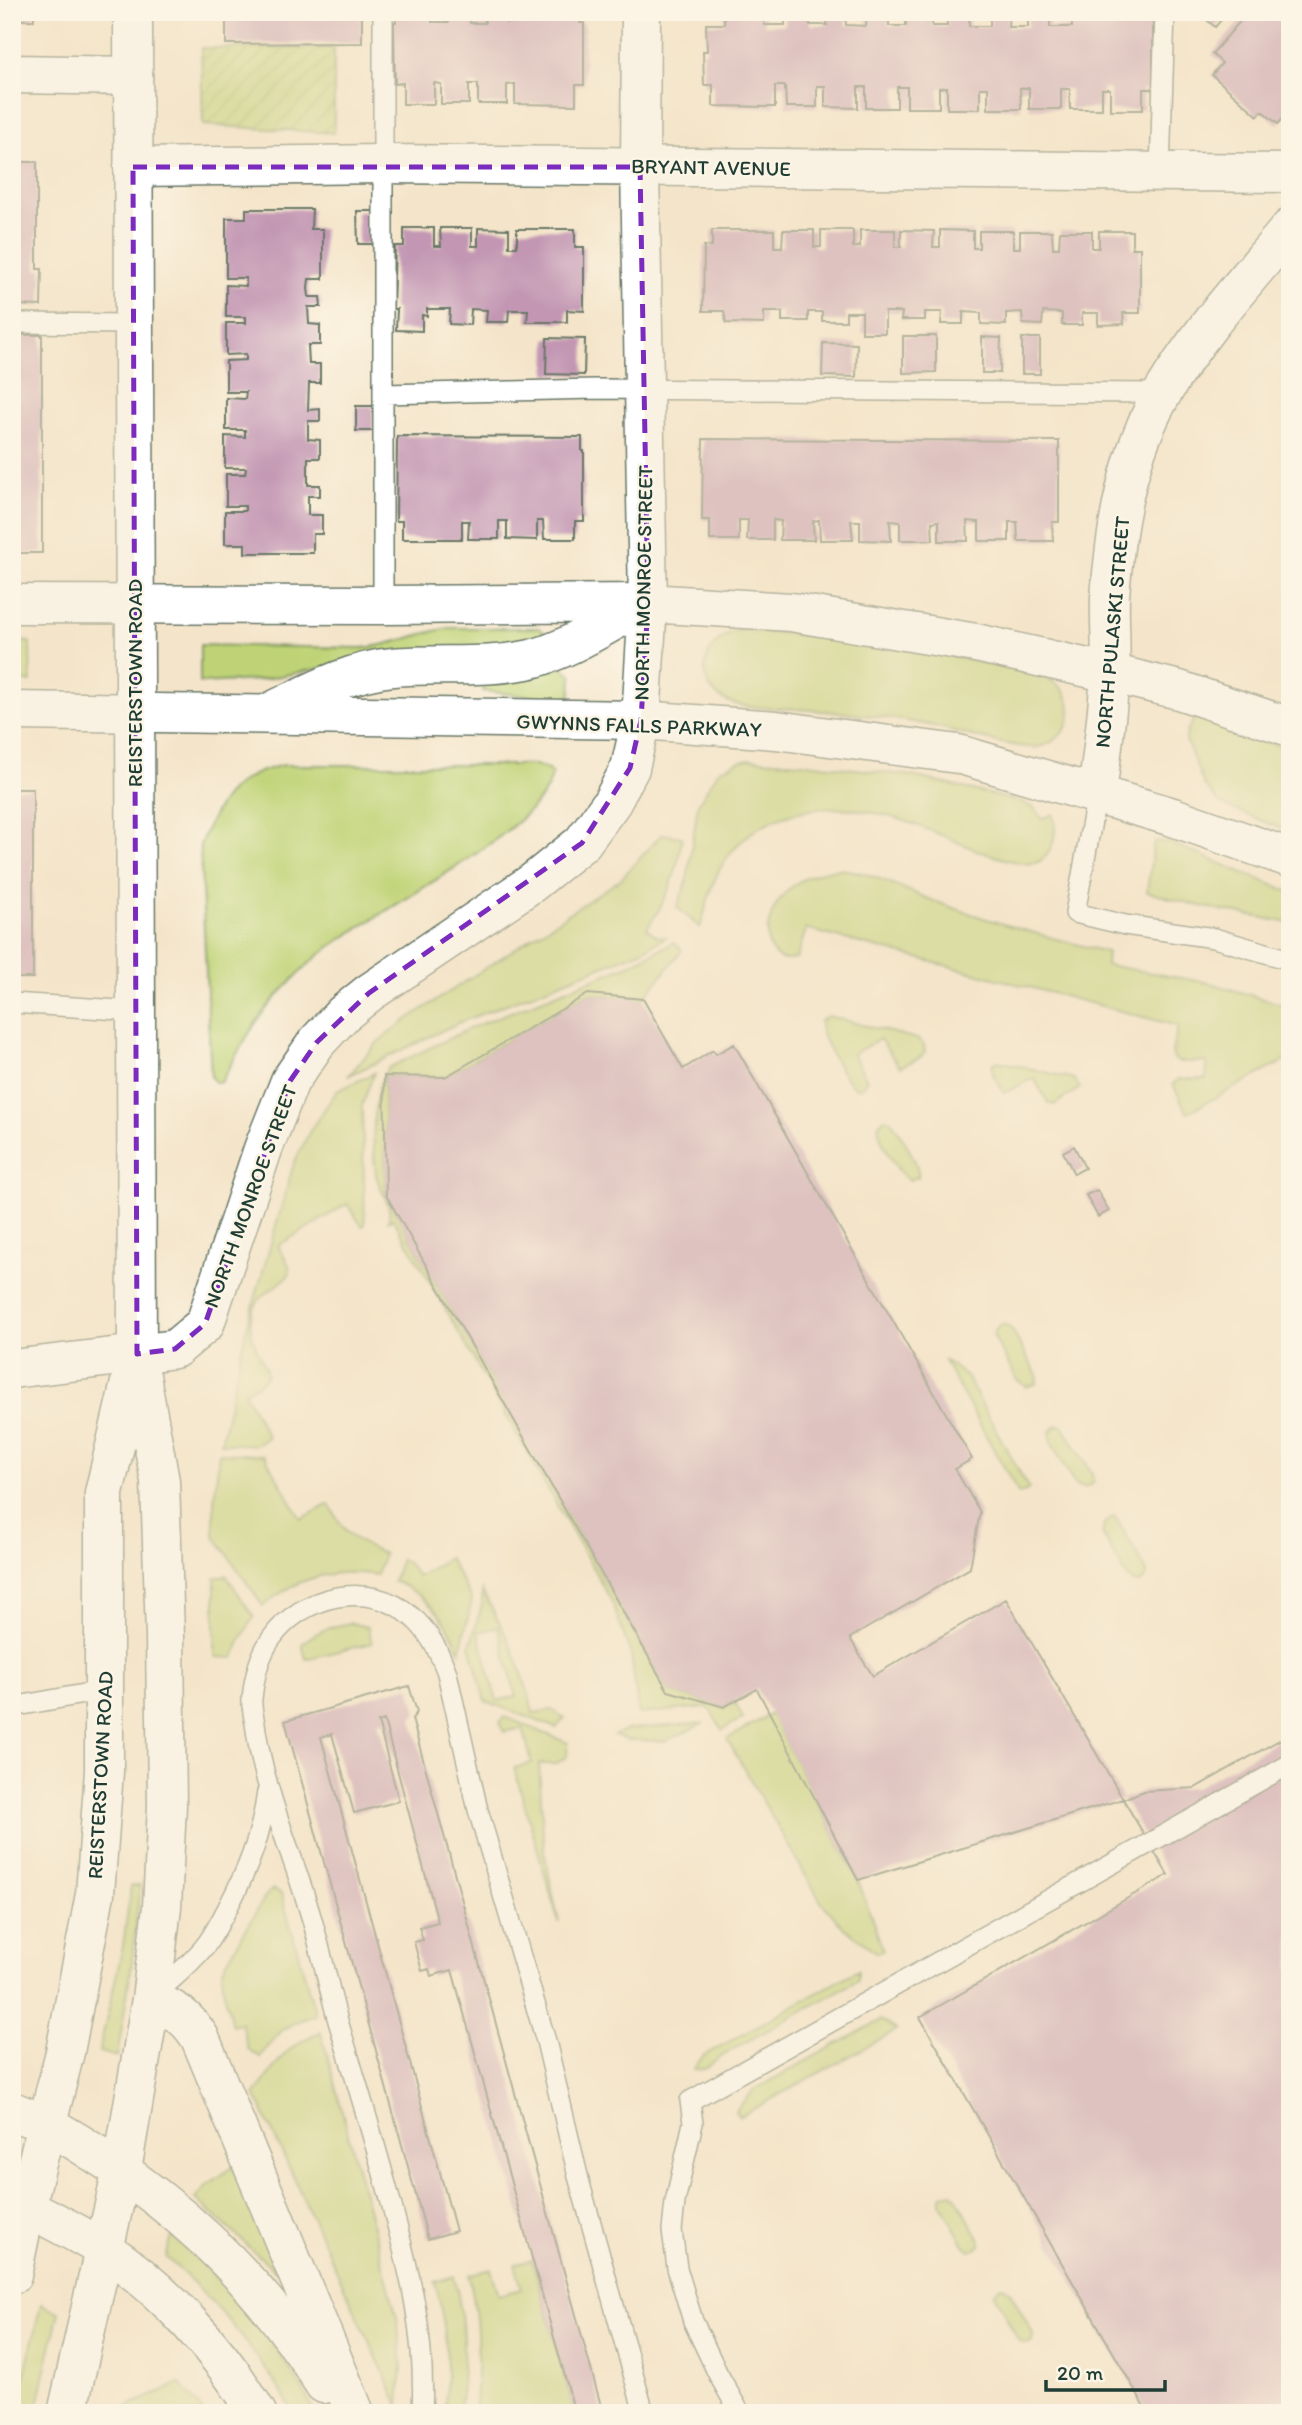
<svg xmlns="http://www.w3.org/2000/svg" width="1302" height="2425" viewBox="0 0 1302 2425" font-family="Itim,sans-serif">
<defs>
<pattern id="garden-furrows" width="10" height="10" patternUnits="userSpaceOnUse" patternTransform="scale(1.75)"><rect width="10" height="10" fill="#bfd376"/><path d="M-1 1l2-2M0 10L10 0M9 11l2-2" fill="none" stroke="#a4b667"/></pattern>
</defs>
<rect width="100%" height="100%" fill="#fcf5e5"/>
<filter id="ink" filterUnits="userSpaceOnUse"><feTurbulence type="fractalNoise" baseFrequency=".0143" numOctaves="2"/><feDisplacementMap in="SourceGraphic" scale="14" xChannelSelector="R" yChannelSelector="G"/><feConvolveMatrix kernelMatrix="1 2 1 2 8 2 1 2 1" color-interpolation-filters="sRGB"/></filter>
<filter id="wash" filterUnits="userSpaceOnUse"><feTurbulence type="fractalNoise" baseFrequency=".00686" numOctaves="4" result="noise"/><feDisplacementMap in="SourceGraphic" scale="28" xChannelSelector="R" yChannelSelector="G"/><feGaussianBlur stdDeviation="1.57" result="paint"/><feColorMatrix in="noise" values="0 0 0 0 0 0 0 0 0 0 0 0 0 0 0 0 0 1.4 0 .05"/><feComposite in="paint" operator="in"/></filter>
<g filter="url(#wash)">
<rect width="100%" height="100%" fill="#f4e5ca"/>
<!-- green -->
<path fill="#bfd376" stroke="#6f8855" stroke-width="2" fill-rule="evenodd" d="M 451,628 L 539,628 L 546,634 L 544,641 L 332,666 L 260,680 L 200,683 L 200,645 L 361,648 C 392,646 420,632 451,628 Z
M 738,630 L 833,637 L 907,646 L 1041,676 C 1057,682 1069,691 1070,710 C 1071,728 1056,744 1038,747 C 1016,750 954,730 929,725 C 885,716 840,712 796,709 C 775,707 747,710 727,701 C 691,685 702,640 738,630 Z
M 12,641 L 30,642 L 31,682 L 12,682 Z
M 562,667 L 572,675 L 571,694 L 565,700 L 483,691 L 483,682 Z
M 1197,715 L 1290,750 L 1290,832 L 1220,804 L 1204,785 L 1186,740 L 1187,731 Z
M 749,759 L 815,764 L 913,776 L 1022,802 L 1035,809 L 1042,819 L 1053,814 C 1059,835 1051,868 1023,863 C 977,856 936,829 892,817 C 832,800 761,805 724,862 C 711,881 707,906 700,928 L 677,907 L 687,881 L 698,804 L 719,770 L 740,761 Z
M 284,765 L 535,765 L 547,769 L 552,774 C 544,832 359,918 311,962 C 294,978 276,995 263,1013 C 247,1034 234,1059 221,1082 L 215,1082 L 211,1077 L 200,845 C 218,800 234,775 284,765 Z
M 662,834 L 682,837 C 678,872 668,899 647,928 L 656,936 L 666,937 L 641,951 L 458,1023 L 348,1076 L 379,1041 L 408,1019 L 621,879 Z
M 1158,841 L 1173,844 L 1290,892 L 1290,923 L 1204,907 L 1147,892 L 1153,846 L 1155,842 Z
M 841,869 C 875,873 906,891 937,902 C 993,923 1050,938 1107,952 L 1106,965 L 1210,983 L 1290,1007 L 1290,1058 L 1187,1113 L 1173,1084 L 1179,1079 L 1206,1079 L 1207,1062 L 1179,1062 L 1174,1059 L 1172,1052 L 1178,1026 L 806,929 L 797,958 C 752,975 753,875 841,869 Z
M 674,942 L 682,950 L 643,999 L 588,994 L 445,1077 L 384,1076 L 386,1195 L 668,1691 L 724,1707 L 735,1702 L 743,1718 L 722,1730 L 708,1707 L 639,1714 L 631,1655 L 612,1602 L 410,1247 L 393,1219 L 388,1221 C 394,1207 379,1190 376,1175 C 372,1148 371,1090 388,1068 L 473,1027 L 629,965 Z
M 828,1016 L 917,1039 L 924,1045 L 925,1052 L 921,1057 L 900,1067 L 880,1039 L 853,1054 L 867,1080 L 863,1087 L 856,1088 C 844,1081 818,1034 820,1021 Z
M 999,1061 L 1074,1079 L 1080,1088 L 1054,1105 L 1048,1103 L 1034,1078 L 1004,1093 L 993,1074 L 992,1064 Z
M 374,1073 L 362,1105 L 365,1225 L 362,1226 L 347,1204 L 278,1246 L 289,1265 L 290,1273 C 280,1288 261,1290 253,1311 C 243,1340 271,1367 266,1377 C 262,1384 250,1388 244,1392 L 268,1437 L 256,1445 L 221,1443 L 245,1334 L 294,1163 L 311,1129 L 337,1091 Z
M 884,1119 L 889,1119 C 898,1128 921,1166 918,1177 L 909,1180 C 898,1174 875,1135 879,1123 Z
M 999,1325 L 1006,1325 L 1012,1330 L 1038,1377 L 1036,1384 L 1027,1387 L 1017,1380 L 993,1335 Z
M 943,1359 L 966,1376 L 1029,1489 L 1019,1494 Z
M 1057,1425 L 1063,1426 L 1092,1473 L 1093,1482 C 1087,1488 1081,1489 1074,1483 L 1050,1440 L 1050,1432 Z
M 219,1453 L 264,1455 L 301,1519 L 329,1504 C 345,1534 353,1541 384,1554 L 377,1575 C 333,1568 297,1577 263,1606 L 214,1535 L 214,1502 Z
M 1113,1517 L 1116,1518 L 1147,1572 L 1146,1578 L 1140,1583 L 1132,1582 L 1127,1577 L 1102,1534 L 1104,1524 Z
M 449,1558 L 472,1600 L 460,1652 C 447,1618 427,1595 393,1581 L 401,1559 L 408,1563 L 417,1577 Z
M 226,1575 L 254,1617 L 240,1641 L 234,1658 L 215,1657 L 215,1578 Z
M 482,1591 C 505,1631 524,1668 533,1713 L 552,1710 L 565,1718 L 556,1728 L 485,1701 L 470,1645 L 482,1605 ZM 498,1627 L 516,1696 L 497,1701 L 478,1632 Z
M 350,1623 L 368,1627 L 372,1643 L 306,1659 L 302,1644 C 317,1630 331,1627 350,1623 Z
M 771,1714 L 858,1880 L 883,1950 L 877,1953 L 843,1927 L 821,1902 L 727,1739 Z
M 505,1717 L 568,1743 L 567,1756 L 556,1764 L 539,1764 L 544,1851 L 559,1923 L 514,1768 L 532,1763 L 523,1728 L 504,1732 L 500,1722 Z
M 704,1723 L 666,1741 L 627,1740 L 614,1735 L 629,1729 Z
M 131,1886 L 140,1886 L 131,1970 L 117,2057 L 99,2052 L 123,1946 Z
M 273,1889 L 281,1893 L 283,1900 L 316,2015 C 287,2023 277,2032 260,2057 L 248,2049 L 241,2023 L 232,2025 L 222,1983 L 222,1970 L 267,1894 Z
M 858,1970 L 858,1980 L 730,2051 L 704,2069 L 693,2070 L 703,2056 Z
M 881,2020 L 897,2030 L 739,2117 L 735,2111 L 755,2089 Z
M 321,2032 L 397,2317 L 402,2367 L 399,2406 L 255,2094 C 277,2064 285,2045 321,2032 Z
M 233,2167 L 278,2273 L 196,2199 L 207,2185 Z
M 951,2192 L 956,2197 L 980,2240 L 980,2245 L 976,2249 L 970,2250 L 964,2245 L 941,2204 L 941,2196 Z
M 172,2236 C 230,2288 279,2344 316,2413 L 294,2413 C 259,2353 218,2303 166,2257 Z
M 532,2260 L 575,2413 L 474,2413 C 479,2361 480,2326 469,2275 L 491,2269 L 499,2295 L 522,2289 L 515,2264 Z
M 454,2276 C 466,2325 465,2363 459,2413 L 444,2413 C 450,2368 447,2326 435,2282 Z
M 1000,2286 L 1005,2287 L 1010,2292 L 1033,2333 L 1032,2342 L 1025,2344 L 1019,2341 L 994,2294 Z
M 41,2304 L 59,2312 L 36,2413 L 16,2413 Z
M 180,2383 L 204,2413 L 118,2413 L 118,2411 Z"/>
<!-- garden -->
<path fill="url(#garden-furrows)" stroke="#6f8855" stroke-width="2" d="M 201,48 L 334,48 L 334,133 L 203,125 Z"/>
<g id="blocks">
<!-- building -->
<path fill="#c397b4" d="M 12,12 L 34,12 L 34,20 L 14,20 Z
M 226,12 L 362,12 L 362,43 L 226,44 Z
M 396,12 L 432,12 L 432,22 L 449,22 L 449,12 L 469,12 L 470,23 L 485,23 L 484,12 L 506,12 L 506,23 L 518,23 L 518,12 L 580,12 L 580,23 L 584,23 L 584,85 L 576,85 L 576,105 L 515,104 L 515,84 L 507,85 L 507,104 L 478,104 L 478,84 L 469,84 L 469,104 L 441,104 L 441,84 L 434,83 L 434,104 L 403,104 L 403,83 L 395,84 L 394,22 L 396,22 Z
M 867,12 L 889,12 L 889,26 L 906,26 L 906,12 L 933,12 L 932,26 L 947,26 L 947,15 L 969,15 L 969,26 L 990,26 L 990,15 L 1009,15 L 1008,27 L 1028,27 L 1028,15 L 1050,15 L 1050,27 L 1072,27 L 1072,13 L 1090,13 L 1090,16 L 1153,16 L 1153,89 L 1143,89 L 1143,110 L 1110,110 L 1110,89 L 1102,89 L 1102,109 L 1070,109 L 1070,89 L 1061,89 L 1061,109 L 1029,109 L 1029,88 L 1020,88 L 1021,109 L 988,109 L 988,88 L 980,88 L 980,109 L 947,109 L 947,87 L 939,88 L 939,108 L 907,108 L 907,87 L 897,87 L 897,108 L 866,108 L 866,87 L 858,87 L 858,108 L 825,107 L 825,86 L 817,86 L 817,107 L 786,107 L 785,86 L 775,86 L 775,107 L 713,106 L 713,85 L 704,85 L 703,51 L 707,51 L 706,24 L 724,24 L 724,13 L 764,13 L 764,25 L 785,25 L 785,14 L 810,14 L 810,25 L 827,25 L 826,14 L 845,14 L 846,25 L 866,26 Z
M 1198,12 L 1228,12 L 1215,27 Z
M 1248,12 L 1290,12 L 1290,110 L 1278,124 L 1262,111 L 1258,116 L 1212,75 L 1222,63 L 1212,54 Z
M 12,162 L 37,162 L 37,269 L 42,269 L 41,306 L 12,305 Z
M 246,209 L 312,209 L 311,229 L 323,229 L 323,279 L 309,279 L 308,288 L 309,297 L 320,297 L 321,307 L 308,307 L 309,324 L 320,325 L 320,345 L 308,345 L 309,364 L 320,364 L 320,383 L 309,383 L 308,410 L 320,409 L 320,421 L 308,421 L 308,439 L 320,440 L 320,458 L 308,458 L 308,485 L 320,485 L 320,496 L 308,496 L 308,515 L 322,515 L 322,534 L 313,534 L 313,553 L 245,553 L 245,544 L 225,544 L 225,511 L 245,511 L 245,506 L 226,506 L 226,474 L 245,474 L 246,468 L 225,468 L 225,436 L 245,437 L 245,430 L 226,430 L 226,398 L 245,399 L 246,392 L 226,392 L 226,361 L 246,360 L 246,354 L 226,355 L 226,323 L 246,323 L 246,317 L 226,317 L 226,285 L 246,286 L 246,278 L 226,278 L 226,218 L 246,218 Z
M 357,211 L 377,211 L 377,244 L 358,244 Z
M 404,228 L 434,228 L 434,246 L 441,246 L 440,228 L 472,228 L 472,246 L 478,246 L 478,228 L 509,229 L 509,247 L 517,247 L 517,229 L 575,229 L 575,247 L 584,247 L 584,311 L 567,310 L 567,322 L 527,322 L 528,310 L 509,310 L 508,322 L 486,322 L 487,310 L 471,309 L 470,325 L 449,324 L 450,309 L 427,309 L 427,316 L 422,315 L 422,331 L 396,330 L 397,309 L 393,309 L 395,246 L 404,246 Z
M 712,230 L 774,230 L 774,247 L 782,247 L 783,230 L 814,230 L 814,247 L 821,247 L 821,230 L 853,230 L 853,247 L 860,247 L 860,230 L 895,230 L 895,247 L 901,247 L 901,230 L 934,231 L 933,247 L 940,247 L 940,230 L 973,231 L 973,248 L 979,248 L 979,231 L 1013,231 L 1013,248 L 1020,248 L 1020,231 L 1052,231 L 1053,248 L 1059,248 L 1060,231 L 1092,231 L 1092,248 L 1099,248 L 1099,231 L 1132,231 L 1132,248 L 1140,248 L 1140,313 L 1123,313 L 1124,324 L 1098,325 L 1098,313 L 1082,313 L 1082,325 L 1062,325 L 1062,313 L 1043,312 L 1042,325 L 1023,324 L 1022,312 L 1006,313 L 1006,325 L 981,324 L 981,313 L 963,312 L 963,324 L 941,324 L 942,312 L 925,312 L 925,320 L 901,320 L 902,312 L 885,312 L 885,333 L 862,333 L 862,312 L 846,312 L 846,321 L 822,321 L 822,312 L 808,312 L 808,321 L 782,321 L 782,312 L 764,312 L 764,324 L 726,323 L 724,311 L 703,311 L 704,246 L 712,247 Z
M 12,335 L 42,335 L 42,553 L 12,553 Z
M 903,336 L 936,336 L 936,372 L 903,373 Z
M 982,337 L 1001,338 L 1000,373 L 982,373 Z
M 547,338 L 585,339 L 584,375 L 546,374 Z
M 1022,338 L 1040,338 L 1040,374 L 1022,374 Z
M 823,343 L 857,344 L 856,377 L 822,376 Z
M 356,406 L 373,406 L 373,431 L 356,431 Z
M 397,436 L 582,437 L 582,451 L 584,451 L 584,521 L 575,521 L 575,539 L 544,539 L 543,521 L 537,521 L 537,540 L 507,539 L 507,521 L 499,521 L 499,539 L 468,539 L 469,521 L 462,521 L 462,539 L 402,539 L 402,521 L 396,521 Z
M 703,439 L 1059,441 L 1059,522 L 1052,522 L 1053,541 L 1018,541 L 1017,522 L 1009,522 L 1009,541 L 979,541 L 979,522 L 967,521 L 968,541 L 939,541 L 939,521 L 932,522 L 933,540 L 900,540 L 900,522 L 890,521 L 891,541 L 860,540 L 860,521 L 851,521 L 853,540 L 820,540 L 819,520 L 813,521 L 814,540 L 780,540 L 781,521 L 773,520 L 773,540 L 747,540 L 748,520 L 739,520 L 739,540 L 710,540 L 710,520 L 702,520 Z
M 12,789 L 33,789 L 33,978 L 12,978 Z
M 588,994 L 643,999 L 683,1069 L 713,1050 L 716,1054 L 734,1044 L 972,1459 L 955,1469 L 980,1512 L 970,1568 L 850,1638 L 862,1659 L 873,1676 L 1006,1599 L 1123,1799 L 858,1880 L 757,1689 L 724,1707 L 668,1691 L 386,1195 L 384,1076 L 445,1077 Z
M 1074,1146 L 1085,1168 L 1074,1174 L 1063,1152 Z
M 1097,1190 L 1109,1211 L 1098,1217 L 1086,1195 Z
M 409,1686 L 417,1712 L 412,1719 L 603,2413 L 575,2413 L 452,1970 L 431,1976 L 429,1969 L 422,1971 L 414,1942 L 423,1940 L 419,1927 L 438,1922 L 384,1720 L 378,1722 L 399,1801 L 354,1813 L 332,1734 L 321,1737 L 456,2231 L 428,2239 L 285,1721 Z
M 1290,1734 L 1290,2413 L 1148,2413 L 920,2017 L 1168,1875 L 1123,1799 L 1144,1791 L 1195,1788 Z"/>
</g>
</g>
<g filter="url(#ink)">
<use href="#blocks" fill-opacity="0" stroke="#6a7868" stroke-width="2"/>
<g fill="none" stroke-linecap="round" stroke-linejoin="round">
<!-- service casing -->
<g stroke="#6a7868" stroke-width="22">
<path id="service" d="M 1160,171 L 1165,12
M 12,323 L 133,324
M 384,394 L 595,389 L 1162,393
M 383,605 L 383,12
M 1097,794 L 1075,913 L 1125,925 L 1214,938 L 1290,960
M 12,1003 L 135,1011
M 12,1707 L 106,1690
M 154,1996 C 171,1979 194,1962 208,1942 C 215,1932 221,1920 227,1909 C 248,1869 261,1837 267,1792
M 422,2413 C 426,2335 410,2273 390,2199 C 374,2139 356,2080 338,2021 C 328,1985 321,1949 310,1913 C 292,1852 265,1794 256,1730 C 255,1720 251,1709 252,1699 C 254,1678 259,1656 271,1639 C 302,1595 368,1579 411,1616 C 429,1631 439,1651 447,1673 L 478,1810 L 546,2041 L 579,2180 L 644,2413
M 740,2413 L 718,2374 L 693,2321 L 677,2268 L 672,2230 L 675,2202 L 693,2123 L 690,2101 L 1290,1764"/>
</g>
<!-- minor casing -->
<g stroke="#6a7868" stroke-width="41">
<path id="minor" d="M 12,74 L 133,76
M 133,167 L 384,164 L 1290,173
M 12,1369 L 137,1354"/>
</g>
<!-- tertiary casing -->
<g stroke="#6a7868" stroke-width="41">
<path id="tertiary" d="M 1097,794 C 1102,753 1108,712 1110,672 C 1112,647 1109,622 1110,597 C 1115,528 1127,453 1163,392 C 1198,333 1246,281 1290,228
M 12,2111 L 48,2125"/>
</g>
<!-- secondary casing -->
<g stroke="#6a7868" stroke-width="41">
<path id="secondary" d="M 12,604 L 383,605 L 648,603 L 791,612 L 976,643 L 1110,673 L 1179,690 L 1290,727
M 12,711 L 641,720 L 776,730 L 958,754 L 1173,817 L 1290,858
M 268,713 C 308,694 348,671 393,667 C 439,663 485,669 531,659 C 568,650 608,623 641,606"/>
</g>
<!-- primary casing -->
<g stroke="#6a7868" stroke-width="41">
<path id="primary" d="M 137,1354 L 175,1349 L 205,1324 L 263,1149 L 290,1081 L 317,1042 L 343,1014 L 369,993 L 532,883 L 582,843 L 612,802 L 630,768 L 641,720 L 648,603 L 640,167 L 641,12
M 151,1999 C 174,2010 186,2015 200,2038 L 355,2413
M 48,2125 C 160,2188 257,2274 324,2384
M 26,2207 C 52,2220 77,2233 102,2248 C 161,2286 222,2352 257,2413
M 12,2275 L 26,2207 L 65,2052 L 95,1894 L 104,1771 L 104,1493 L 133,1370
M 67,2413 L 122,2170 L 151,1999 L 162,1907 L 167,1805 L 165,1636 L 160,1481 L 137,1354 L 133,12"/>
</g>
<!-- service -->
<use href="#service" stroke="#fff" stroke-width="19"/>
<!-- minor -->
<use href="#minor" stroke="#fff" stroke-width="38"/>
<!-- tertiary -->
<use href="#tertiary" stroke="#fff" stroke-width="38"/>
<!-- secondary -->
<use href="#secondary" stroke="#fff" stroke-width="38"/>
<!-- primary -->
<use href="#primary" stroke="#fff" stroke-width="38"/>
</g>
</g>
<!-- marked area -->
<path d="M0 0H1302V2425H0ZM 133,167 L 640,167 L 648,603 L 641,720 L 630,768 L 582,843 L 369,993 L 317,1042 L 290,1081 L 205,1324 L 175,1349 L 137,1354 Z" fill="#f4e5ca" fill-opacity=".55" fill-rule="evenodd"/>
<path fill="none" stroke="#7b2cbf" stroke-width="5" stroke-dasharray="14 9" stroke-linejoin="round" d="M 133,167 L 640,167 L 648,603 L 641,720 L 630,768 L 582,843 L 369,993 L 317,1042 L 290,1081 L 205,1324 L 175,1349 L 137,1354 Z"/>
<g text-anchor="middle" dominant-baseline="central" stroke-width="5" stroke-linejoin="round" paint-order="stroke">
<!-- street labels -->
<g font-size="21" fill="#1f3d34" stroke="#fcf5e5">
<text transform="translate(711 167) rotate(1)">BRYANT AVENUE</text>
<text transform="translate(643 583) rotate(-89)">NORTH MONROE STREET</text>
<text transform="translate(1112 632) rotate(-85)">NORTH PULASKI STREET</text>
<text transform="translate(134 683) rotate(-90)">REISTERSTOWN ROAD</text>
<text transform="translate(639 725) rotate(2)">GWYNNS FALLS PARKWAY</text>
<text transform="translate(250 1196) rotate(-70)">NORTH MONROE STREET</text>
<text transform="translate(100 1775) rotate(-87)">REISTERSTOWN ROAD</text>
</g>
</g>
<!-- margin -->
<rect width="1302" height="2425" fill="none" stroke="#fcf5e5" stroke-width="42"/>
<!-- scale -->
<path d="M1046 2380v10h119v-10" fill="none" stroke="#1f3d34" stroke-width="3.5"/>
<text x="1057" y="2380" font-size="21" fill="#1f3d34" stroke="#fcf5e5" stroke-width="5" paint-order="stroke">20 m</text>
</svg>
